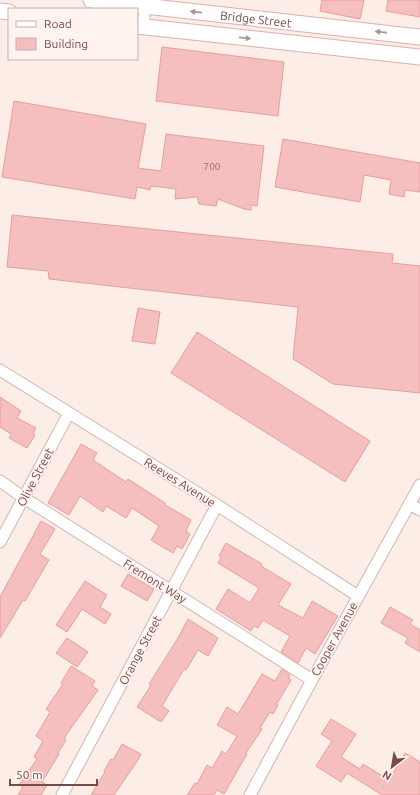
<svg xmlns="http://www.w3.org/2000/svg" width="420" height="795" viewBox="0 0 420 795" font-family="Ubuntu,sans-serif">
<rect width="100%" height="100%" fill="#fdede7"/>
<!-- building -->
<path fill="#f4bfbe" stroke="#e89e9d" d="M 322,0 L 364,0 L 360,19 L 320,11 Z
M 388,0 L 420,0 L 420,17 L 386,11 Z
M 162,47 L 284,62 L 278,116 L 156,101 Z
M 14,101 L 146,124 L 138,168 L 161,171 L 166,134 L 264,146 L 257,206 L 251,205 L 251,210 L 244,209 L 218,199 L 216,206 L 199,204 L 197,197 L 175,199 L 176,189 L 151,186 L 150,190 L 137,187 L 135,199 L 2,177 Z
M 283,139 L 420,163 L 420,192 L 405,190 L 404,197 L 389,194 L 391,180 L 364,175 L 360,202 L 275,187 Z
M 12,215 L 393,254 L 392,263 L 420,266 L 420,393 L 333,384 L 293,359 L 298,307 L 49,279 L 48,271 L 7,267 Z
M 138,308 L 160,312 L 155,344 L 132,341 Z
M 197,332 L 370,441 L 345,482 L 171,373 Z
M 0,397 L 21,411 L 17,418 L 36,428 L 33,434 L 35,435 L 27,448 L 9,438 L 11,434 L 0,427 Z
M 81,444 L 97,453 L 93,460 L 126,482 L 128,479 L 165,503 L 165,505 L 191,520 L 186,531 L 190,534 L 182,549 L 177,546 L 173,553 L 151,540 L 159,526 L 132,508 L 126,518 L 106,506 L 103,512 L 80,496 L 69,515 L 48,503 Z
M 41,521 L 55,529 L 40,554 L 49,560 L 25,601 L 23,600 L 0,638 L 0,597 Z
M 226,543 L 262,564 L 261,566 L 291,584 L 278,605 L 303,618 L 312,601 L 338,616 L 315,654 L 306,648 L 298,663 L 281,652 L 290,636 L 263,620 L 258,628 L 254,626 L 251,631 L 216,609 L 228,589 L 250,603 L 259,588 L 218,563 L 221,557 L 219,556 Z
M 128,574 L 154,589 L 147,601 L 121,586 Z
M 85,581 L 107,595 L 100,607 L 111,614 L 105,624 L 82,609 L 67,632 L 56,625 Z
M 390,607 L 413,620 L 410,624 L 420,630 L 420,652 L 405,643 L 408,638 L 381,623 Z
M 188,619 L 218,638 L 208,656 L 198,650 L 186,670 L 184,669 L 162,706 L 169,711 L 161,722 L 137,707 L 151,685 L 149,684 L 178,638 Z
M 67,638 L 88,652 L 77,667 L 56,653 Z
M 71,666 L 95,681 L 92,686 L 98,690 L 64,738 L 66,740 L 58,753 L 59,754 L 42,782 L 47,785 L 41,795 L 18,795 L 23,787 L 19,785 L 37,759 L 34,757 L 43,741 L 36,736 L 50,712 L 46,709 L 63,684 L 61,683 Z
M 282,669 L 290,675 L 288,678 L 291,680 L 276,705 L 278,705 L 273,714 L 270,712 L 260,728 L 262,729 L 246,753 L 247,754 L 224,794 L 217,790 L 214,795 L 187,795 L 195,783 L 197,784 L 207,765 L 212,768 L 222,751 L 226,754 L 237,736 L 217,725 L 227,707 L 238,714 L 262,674 L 275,681 Z
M 331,719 L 356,734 L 341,757 L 360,769 L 363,764 L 389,780 L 405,753 L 420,762 L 420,795 L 382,795 L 347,773 L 341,782 L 316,766 L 332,741 L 321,734 Z
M 122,744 L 141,754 L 138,760 L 114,795 L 91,795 L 105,772 L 104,771 L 111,759 L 113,760 Z"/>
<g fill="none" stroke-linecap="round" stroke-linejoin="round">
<!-- street casing -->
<g stroke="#d5b5b2" stroke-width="13">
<path id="street" d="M 143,26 L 146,0
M 0,370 L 217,505 L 358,596
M 0,481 L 24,498 L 312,680
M 409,504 L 420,510
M 0,542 L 69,413
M 62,795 L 217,505
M 250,795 L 312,680 L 420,485"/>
</g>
<!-- secondary casing -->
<g stroke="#d8b2af" stroke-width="17">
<g id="secondary">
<path id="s1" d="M 91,0 L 420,37"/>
<path d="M 0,11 L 9,12"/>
<path d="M 137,26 L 420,57"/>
</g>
</g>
<!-- street -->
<use href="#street" stroke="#fff" stroke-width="11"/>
<!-- secondary -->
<use href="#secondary" stroke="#fff" stroke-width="15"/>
</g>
<!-- one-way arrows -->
<defs><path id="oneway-solid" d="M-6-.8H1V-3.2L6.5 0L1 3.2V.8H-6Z"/></defs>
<g fill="#af9292">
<use href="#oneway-solid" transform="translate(196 12) rotate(-174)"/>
<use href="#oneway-solid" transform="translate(381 32) rotate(-174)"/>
<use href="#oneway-solid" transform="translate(245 38) rotate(6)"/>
</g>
<g text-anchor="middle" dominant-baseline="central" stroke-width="3.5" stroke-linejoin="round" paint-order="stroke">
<!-- number labels -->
<g font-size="10" fill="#986767">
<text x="212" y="166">700</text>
</g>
<!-- street labels -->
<g font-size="12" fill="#794a4a" stroke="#fff3ef">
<text stroke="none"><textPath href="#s1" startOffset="166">Bridge Street</textPath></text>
<text transform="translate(35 477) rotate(-62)">Olive Street</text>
<text transform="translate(180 482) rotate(32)">Reeves Avenue</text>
<text transform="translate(155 581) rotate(32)">Fremont Way</text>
<text transform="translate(334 639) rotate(-61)">Cooper Avenue</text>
<text transform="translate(140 650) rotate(-62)">Orange Street</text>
</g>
</g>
<!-- legend -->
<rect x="8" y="8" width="130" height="52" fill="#fff3ef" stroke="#c9afad"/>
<rect x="16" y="21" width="20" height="6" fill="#ffffff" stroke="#c9afad"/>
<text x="44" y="28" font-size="12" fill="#794a4a">Road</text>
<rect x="16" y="38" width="20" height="12" fill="#f4bfbe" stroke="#c9afad"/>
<text x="44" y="48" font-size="12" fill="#794a4a">Building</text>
<!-- north arrow -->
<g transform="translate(392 767) rotate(211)" stroke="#fff3ef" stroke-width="3" paint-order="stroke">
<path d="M0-3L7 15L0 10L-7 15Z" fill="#794a4a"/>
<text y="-6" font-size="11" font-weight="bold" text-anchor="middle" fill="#794a4a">N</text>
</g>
<!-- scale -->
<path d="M10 779v6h87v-6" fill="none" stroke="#794a4a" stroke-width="2"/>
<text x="16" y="779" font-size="12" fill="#794a4a" stroke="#fff3ef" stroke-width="3" paint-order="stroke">50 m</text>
</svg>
